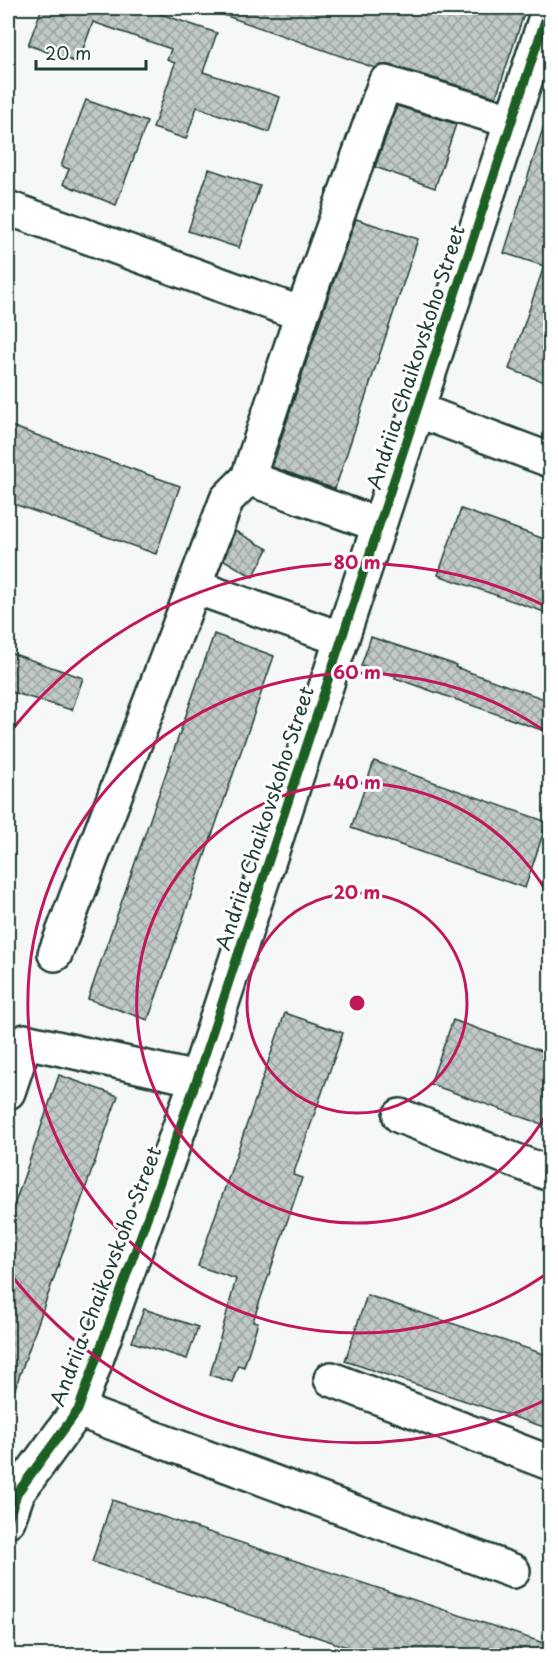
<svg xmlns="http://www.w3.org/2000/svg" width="558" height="1663" viewBox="0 0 558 1663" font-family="'Playpen Sans',sans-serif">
<defs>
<pattern id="building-cross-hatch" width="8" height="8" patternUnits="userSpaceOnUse" patternTransform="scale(1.5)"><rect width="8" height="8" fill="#c0c9c6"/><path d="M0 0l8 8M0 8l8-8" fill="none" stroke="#9ba4a2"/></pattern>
</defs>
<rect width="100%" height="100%" fill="#f6f7f7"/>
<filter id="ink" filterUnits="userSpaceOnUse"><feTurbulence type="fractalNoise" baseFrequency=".0167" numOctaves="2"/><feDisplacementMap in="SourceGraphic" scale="12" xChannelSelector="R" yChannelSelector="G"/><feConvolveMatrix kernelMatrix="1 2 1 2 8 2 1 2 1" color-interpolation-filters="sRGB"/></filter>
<g filter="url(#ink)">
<!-- building -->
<path fill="url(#building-cross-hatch)" stroke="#1f3d34" stroke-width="1.5" d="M 42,8 L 143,8 L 217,33 L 203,72 L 280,97 L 269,132 L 197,107 L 186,139 L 153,128 L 175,63 L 167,60 L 171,49 L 93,22 L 78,63 L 28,45 Z
M 216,8 L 493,8 L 503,11 L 509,8 L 526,8 L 496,97 L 390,65 L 382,65 L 375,68 L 215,12 Z
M 86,100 L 147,122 L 116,205 L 63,184 L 69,169 L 61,166 Z
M 397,106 L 456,124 L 435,188 L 375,167 Z
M 544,125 L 550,126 L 550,384 L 509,369 L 544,266 L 504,253 Z
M 209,169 L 260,186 L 239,248 L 188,231 Z
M 356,219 L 418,239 L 335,489 L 272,467 L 320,320 Z
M 8,425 L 180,486 L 156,554 L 8,502 Z
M 461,509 L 550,541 L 550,614 L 438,575 Z
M 235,531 L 268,549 L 253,577 L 224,560 Z
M 214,634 L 274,656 L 148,1020 L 88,999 Z
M 371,637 L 456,665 L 455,667 L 550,701 L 550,733 L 395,678 L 396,676 L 361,666 Z
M 8,652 L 83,678 L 72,710 L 8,691 Z
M 374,761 L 547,822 L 525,888 L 351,828 Z
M 285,1013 L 343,1033 L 293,1175 L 302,1178 L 253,1321 L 258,1322 L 244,1367 L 238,1365 L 232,1382 L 210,1375 L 236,1279 L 198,1266 Z
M 453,1020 L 550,1054 L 550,1127 L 430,1084 Z
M 59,1075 L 118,1096 L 12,1397 L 8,1397 L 8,1223 Z
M 367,1295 L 550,1356 L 550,1429 L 345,1361 Z
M 144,1309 L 198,1327 L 187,1359 L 132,1342 Z
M 112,1500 L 550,1645 L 550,1656 L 374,1656 L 92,1562 Z"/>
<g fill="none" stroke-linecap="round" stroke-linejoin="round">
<!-- minor casing -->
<g stroke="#1f3d34" stroke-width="38">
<path id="minor" d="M 8,208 L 302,314
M 417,410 L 550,460
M 379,525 L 248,478 L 302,314 L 385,83 L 511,121
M 195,587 L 342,639
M 55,954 L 227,499 L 248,478
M 8,1092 L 25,1041 L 197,1079
M 400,1116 L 550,1174
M 331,1379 L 550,1463
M 78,1410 L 513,1571
M 8,1520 L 18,1492 L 78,1410 L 197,1079 L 549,8"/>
</g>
<!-- minor -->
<use href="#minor" stroke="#fff" stroke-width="33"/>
<!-- cycleway casing -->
<g stroke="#fff" stroke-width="13">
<path id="cycleway" d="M 8,1520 L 18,1492 L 78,1410 L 197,1079 L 549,8"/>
</g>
<!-- cycleway -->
<use href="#cycleway" stroke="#1b5e20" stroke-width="9"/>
</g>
</g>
<!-- distance rings -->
<g fill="none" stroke="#c2185b" stroke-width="3">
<circle cx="357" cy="1003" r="110"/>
<path d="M550 1108A220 220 0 1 1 550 898"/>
<path d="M549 1272A330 330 0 1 1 549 734"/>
<path d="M550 1398A440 440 0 0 1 8 1271M8 735A440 440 0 0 1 550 608"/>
</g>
<g text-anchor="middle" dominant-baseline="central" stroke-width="6" stroke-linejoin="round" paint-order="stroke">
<!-- street labels -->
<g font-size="20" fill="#1f3d34" stroke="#fff">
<text transform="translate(415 357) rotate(-72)">Andriia Chaikovskoho Street</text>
<text transform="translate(264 818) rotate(-72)">Andriia Chaikovskoho Street</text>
<text transform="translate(105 1276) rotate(-69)">Andriia Chaikovskoho Street</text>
</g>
</g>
<circle cx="357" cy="1003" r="9" fill="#c2185b" stroke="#fff" stroke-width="3"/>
<g font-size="18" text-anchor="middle" font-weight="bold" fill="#c2185b" stroke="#fff" stroke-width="6" stroke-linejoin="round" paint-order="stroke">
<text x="357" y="569">80 m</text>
<text x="357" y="679">60 m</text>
<text x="357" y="789">40 m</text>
<text x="357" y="899">20 m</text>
</g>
<!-- margin -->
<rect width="558" height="1663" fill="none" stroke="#fff" stroke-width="30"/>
<rect x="15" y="15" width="528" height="1633" fill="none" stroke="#1f3d34" stroke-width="2" filter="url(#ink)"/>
<!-- scale -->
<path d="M36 60v9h110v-9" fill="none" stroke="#1f3d34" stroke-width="3"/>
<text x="45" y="60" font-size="18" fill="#1f3d34" stroke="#ffffff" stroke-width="4.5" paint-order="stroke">20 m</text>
</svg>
